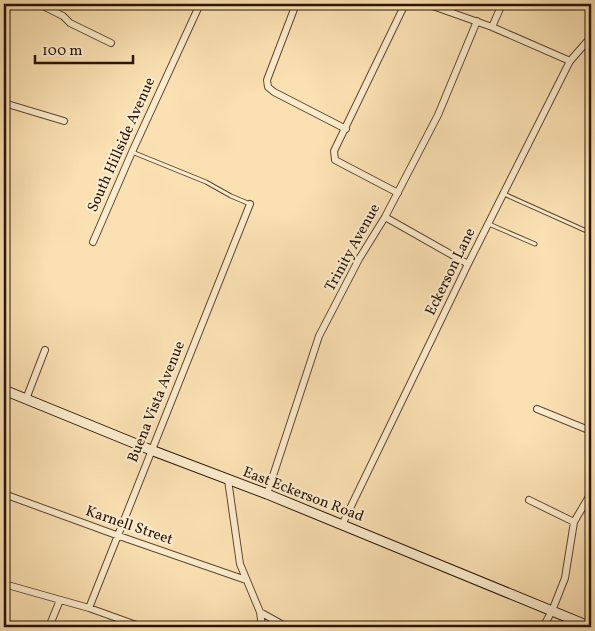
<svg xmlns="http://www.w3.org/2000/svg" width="595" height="631" viewBox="0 0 595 631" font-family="Vollkorn,serif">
<rect width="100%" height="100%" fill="#fbe1b2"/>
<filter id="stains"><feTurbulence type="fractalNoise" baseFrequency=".004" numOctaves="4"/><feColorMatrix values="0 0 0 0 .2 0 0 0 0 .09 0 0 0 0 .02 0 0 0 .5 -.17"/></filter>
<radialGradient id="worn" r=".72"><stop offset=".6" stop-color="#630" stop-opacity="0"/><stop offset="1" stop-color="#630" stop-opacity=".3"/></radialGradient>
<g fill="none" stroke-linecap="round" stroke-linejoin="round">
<!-- lane casing -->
<g stroke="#5e4730" stroke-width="5">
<path id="lane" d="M 132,152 L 206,182 L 231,196 L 250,204
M 504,194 L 591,233
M 489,224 L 535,244"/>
</g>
<!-- street casing -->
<g stroke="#5e4730" stroke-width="8">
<path id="street" d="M 39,4 L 63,16 L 70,23 L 111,43
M 296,4 L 267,80 L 268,87 L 274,92 L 346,129
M 427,4 L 492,27 L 570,61
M 492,27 L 502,4
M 4,103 L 64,121
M 398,193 L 335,160 L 334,151 L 405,4
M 385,217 L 468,264
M 93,242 L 132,152 L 200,4
M 4,291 L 4,290
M 26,399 L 45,350
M 537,409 L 591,431
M 228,480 L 240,564 L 260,612 L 262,627
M 4,494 L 119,536 L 246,580
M 267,494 L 319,336 L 359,259 L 385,217 L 438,115 L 477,21
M 529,500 L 574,522
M 342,525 L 468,264 L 570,61 L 591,37
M 4,584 L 89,608 L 142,627
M 89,608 L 250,204
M 260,612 L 287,627
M 49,627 L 60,600
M 543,627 L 552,611 L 565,578 L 574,522 L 591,493"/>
</g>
<!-- secondary casing -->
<g stroke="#2a1405" stroke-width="11">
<path id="secondary" d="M 4,390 L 151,450 L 267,494 L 591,627"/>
</g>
<!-- lane -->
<use href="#lane" stroke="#fceccd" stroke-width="3"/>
<!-- street -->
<use href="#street" stroke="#fceccd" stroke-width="6"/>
<!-- secondary -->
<use href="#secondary" stroke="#fceccd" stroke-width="9"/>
</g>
<g text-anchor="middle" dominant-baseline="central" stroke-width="4.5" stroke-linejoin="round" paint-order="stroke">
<!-- street labels -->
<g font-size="15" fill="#2a1405" stroke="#fceccd">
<text transform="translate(122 145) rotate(-66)">South Hillside Avenue</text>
<text transform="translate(353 248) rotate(-61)">Trinity Avenue</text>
<text transform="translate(451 272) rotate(-64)">Eckerson Lane</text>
<text transform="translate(157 402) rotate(-68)">Buena Vista Avenue</text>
<text transform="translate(303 495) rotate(21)">East Eckerson Road</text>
<text transform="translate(129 526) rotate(19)">Karnell Street</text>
</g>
</g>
<!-- margin -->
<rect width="595" height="631" fill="none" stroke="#fbe1b2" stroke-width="20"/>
<rect x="5" y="5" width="585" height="621" fill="none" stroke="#2a1405" stroke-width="2.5"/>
<rect x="10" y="10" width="575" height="611" fill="none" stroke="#2a1405"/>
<!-- scale -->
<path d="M35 55v8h98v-8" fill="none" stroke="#2a1405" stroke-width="2.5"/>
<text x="42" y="55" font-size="15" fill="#2a1405" stroke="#fceccd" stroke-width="4" paint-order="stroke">100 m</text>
<rect width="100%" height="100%" filter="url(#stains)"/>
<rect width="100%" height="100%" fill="url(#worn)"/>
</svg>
